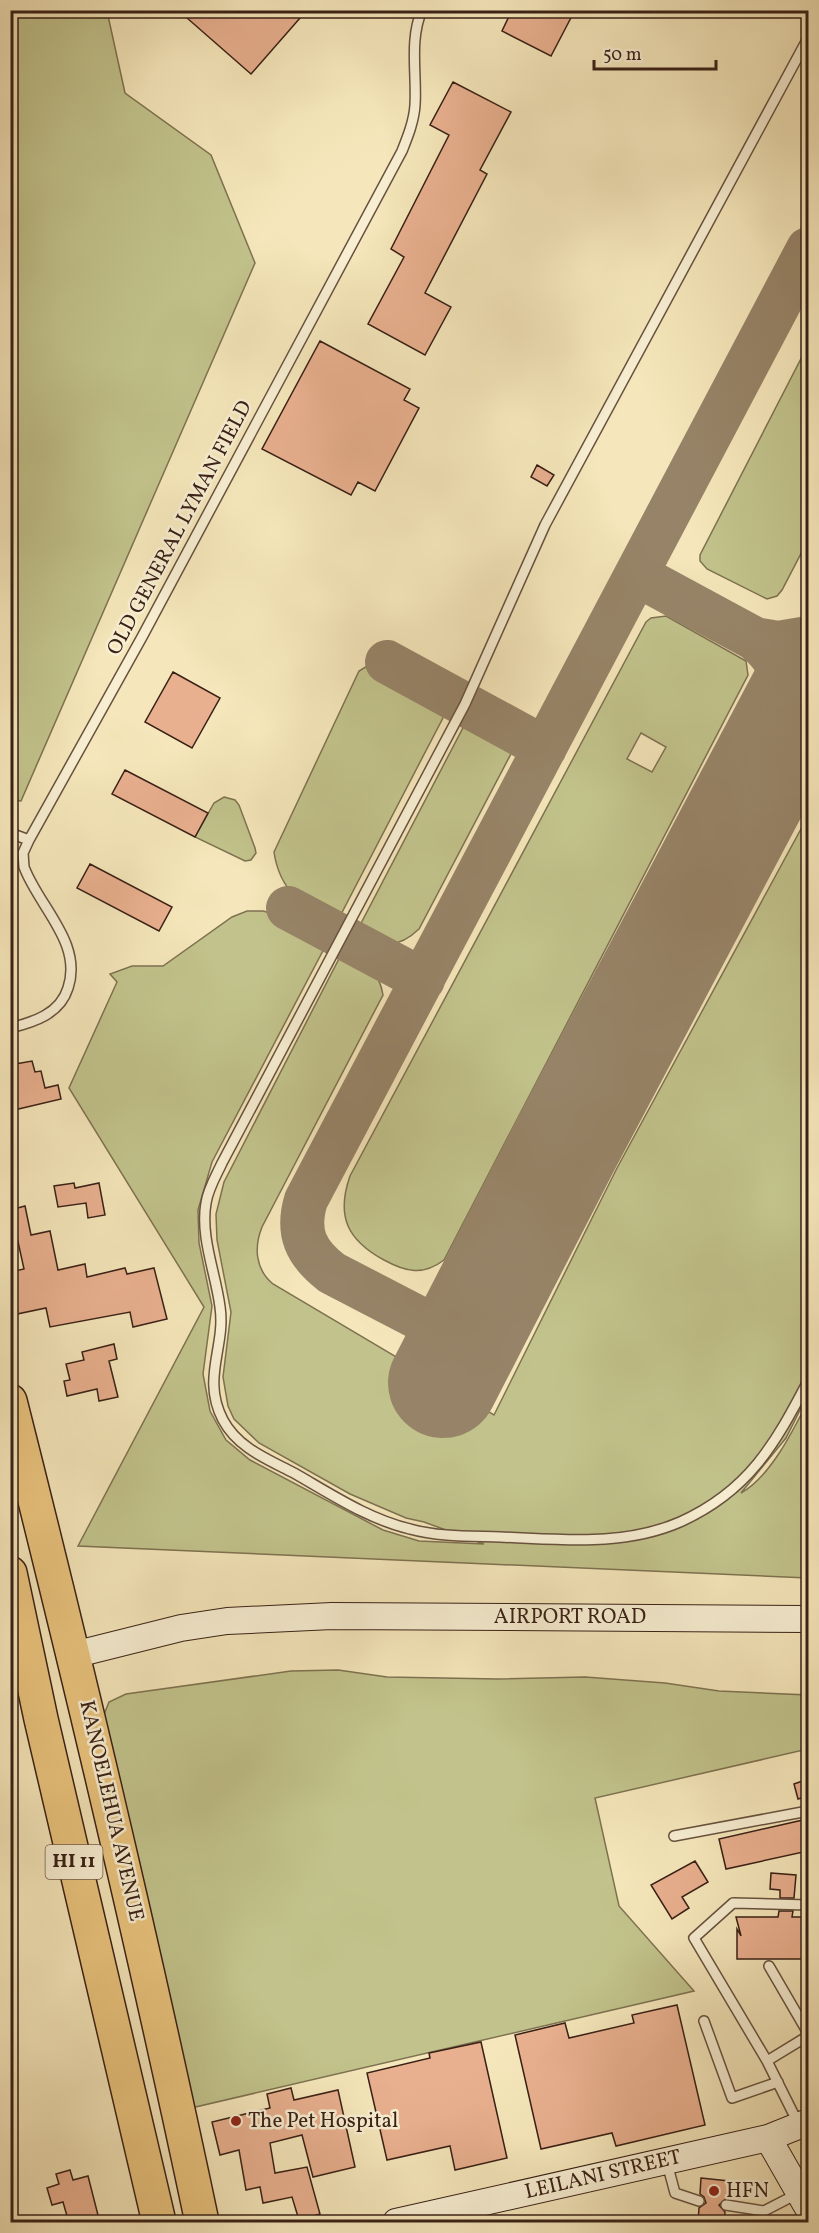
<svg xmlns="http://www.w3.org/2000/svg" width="819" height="2233" viewBox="0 0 819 2233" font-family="Vollkorn,serif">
<rect width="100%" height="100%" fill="#f5e7bb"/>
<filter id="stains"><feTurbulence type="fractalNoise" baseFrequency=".00333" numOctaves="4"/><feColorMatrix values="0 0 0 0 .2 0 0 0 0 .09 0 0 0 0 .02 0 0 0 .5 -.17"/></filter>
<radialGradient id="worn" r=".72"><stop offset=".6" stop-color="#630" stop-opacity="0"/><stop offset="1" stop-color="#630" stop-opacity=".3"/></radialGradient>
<!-- green -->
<path fill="#c2c38c" stroke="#7e7251" stroke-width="1.5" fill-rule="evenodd" d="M 11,10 L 107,11 L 125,93 L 211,155 L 255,263 L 21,801 L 10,800 Z
M 808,345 L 808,540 L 782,590 L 777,596 L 767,599 L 707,569 L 700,561 L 700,555 Z
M 666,616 L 746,661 L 748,675 L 444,1260 C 423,1276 406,1272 384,1260 C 347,1240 336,1216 350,1176 L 646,622 L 651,618 ZM 641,733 L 666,747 L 652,772 L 627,759 Z
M 369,665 L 445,714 L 337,922 C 303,905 280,893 274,852 L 359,671 Z
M 466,722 L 510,746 L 513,750 L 419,929 C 396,951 382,945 357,931 Z
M 224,797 L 235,800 L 239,805 L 255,848 L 256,853 L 251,860 L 245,861 L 195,837 L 214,803 Z
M 808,816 L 808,1394 L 786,1438 L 741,1493 C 770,1477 793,1431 808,1401 L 808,1578 L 78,1546 L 204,1307 L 69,1088 L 117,982 L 110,974 L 132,966 L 163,966 L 232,917 L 247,911 L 263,911 L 278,915 L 327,943 L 212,1162 L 198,1210 L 199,1243 L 212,1306 L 203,1374 L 210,1411 L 226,1440 L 250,1460 L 383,1530 L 419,1541 L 484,1544 L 424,1522 L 406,1518 L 350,1494 L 259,1443 L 234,1419 L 228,1406 L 223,1377 L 231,1312 L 217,1240 L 216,1214 L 224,1182 L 344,949 C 365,961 379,970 383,995 L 262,1227 C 254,1247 255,1269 273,1284 L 494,1415 L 617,1168 Z
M 338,1670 L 387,1677 L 498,1679 L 585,1677 L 665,1683 L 719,1691 L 808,1695 L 808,1749 L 595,1798 L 619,1906 L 694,1991 L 191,2108 L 103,1717 L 109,1702 L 126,1694 L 291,1671 Z"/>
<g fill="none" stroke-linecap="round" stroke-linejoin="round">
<!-- taxiway -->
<path stroke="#978468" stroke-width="44" d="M 637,575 L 755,639 L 778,643 L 808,638
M 755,639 C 791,669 791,698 780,741
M 387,662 L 545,748
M 288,908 L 423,980
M 465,1342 L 332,1273 C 306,1253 296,1233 306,1200 L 808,249"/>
<!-- runway -->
<path stroke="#978468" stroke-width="110" d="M 443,1383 L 567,1142 L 808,687"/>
</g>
<!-- building -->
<path fill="#e9b08f" stroke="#392016" stroke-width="1.5" d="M 193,10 L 307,10 L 251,74 L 187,18 Z
M 512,10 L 575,10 L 551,56 L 502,31 Z
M 453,82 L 511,112 L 480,170 L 487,174 L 425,293 L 451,307 L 425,355 L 368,324 L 404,257 L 391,249 L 449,135 L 430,125 Z
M 320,341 L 410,389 L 404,400 L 419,408 L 375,491 L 358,482 L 351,495 L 262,449 Z
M 537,465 L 554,475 L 547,486 L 531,477 Z
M 173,672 L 220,698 L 192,748 L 145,722 Z
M 125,770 L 208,813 L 195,837 L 112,794 Z
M 90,864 L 172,907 L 159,931 L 77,888 Z
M 32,1061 L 35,1072 L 41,1071 L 45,1088 L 58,1085 L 61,1099 L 10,1111 L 10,1065 Z
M 74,1183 L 75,1188 L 99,1183 L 105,1215 L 88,1218 L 86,1203 L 58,1207 L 54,1186 Z
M 25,1206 L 31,1235 L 50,1231 L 58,1270 L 85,1264 L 87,1277 L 125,1268 L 127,1274 L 154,1268 L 167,1319 L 133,1327 L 130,1312 L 50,1327 L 46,1308 L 17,1314 L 10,1272 L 24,1269 L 17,1237 L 10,1238 L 10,1210 Z
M 114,1344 L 117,1359 L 109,1361 L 118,1397 L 99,1401 L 97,1389 L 67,1396 L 64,1381 L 70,1380 L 66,1364 L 84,1360 L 82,1352 Z
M 808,1779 L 808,1796 L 798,1799 L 794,1784 Z
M 803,1820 L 808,1851 L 726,1869 L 719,1839 Z
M 695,1861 L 708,1882 L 682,1897 L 689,1908 L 672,1919 L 651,1885 Z
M 771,1873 L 796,1875 L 794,1898 L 780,1898 L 780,1890 L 770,1889 Z
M 779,1911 L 793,1911 L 792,1917 L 808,1917 L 808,1959 L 737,1959 L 737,1929 L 741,1936 L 736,1917 L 778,1917 Z
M 677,2005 L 705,2125 L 616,2146 L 612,2133 L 541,2149 L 515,2035 L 565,2023 L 569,2038 L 634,2023 L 632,2015 Z
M 481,2042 L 507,2158 L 455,2170 L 450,2146 L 387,2160 L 367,2073 L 430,2058 L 429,2053 Z
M 291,2088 L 294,2100 L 338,2090 L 355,2167 L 313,2177 L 302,2135 L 270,2143 L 275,2173 L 307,2167 L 320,2214 L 299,2220 L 292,2197 L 263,2203 L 260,2187 L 246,2190 L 239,2150 L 220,2155 L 212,2122 L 270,2108 L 267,2094 Z
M 70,2170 L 73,2180 L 88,2176 L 100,2223 L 69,2223 L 63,2202 L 52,2205 L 47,2188 L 59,2184 L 56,2174 Z
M 701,2178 L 729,2181 L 727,2198 L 719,2205 L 725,2212 L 724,2223 L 698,2223 L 699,2208 L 706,2203 L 704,2197 L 700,2194 Z"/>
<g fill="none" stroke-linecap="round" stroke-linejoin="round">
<!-- lane casing -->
<g stroke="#68523f" stroke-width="12">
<path id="lane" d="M 808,38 L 545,525 L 465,704 L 222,1163 C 216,1176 208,1189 206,1203 C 200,1237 216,1274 220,1307 C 226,1347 201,1378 223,1420 C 238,1448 267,1459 294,1473 C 331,1494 368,1519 410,1529 C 439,1537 470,1536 500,1537 C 560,1539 623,1547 680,1522 C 749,1491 775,1444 808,1381
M 10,833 L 29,840
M 10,1028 C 34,1022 60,1014 68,988 C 83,943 39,907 24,867 L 23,853 L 29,840 L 142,637 L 402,151 C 408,136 414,121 415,105 C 417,74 409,40 422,10
M 674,1836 L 808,1811
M 808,1905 L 733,1903 L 694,1938 L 767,2061 L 808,2036
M 769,1966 L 808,2033
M 704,2021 L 732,2098 L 778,2082
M 767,2061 L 798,2123
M 667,2163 L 675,2193 L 699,2201
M 726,2205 L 764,2211 L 797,2194"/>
</g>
<!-- secondary casing -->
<g stroke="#392016" stroke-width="28">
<path id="secondary" d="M 73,1655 L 181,1628 L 227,1621 L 332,1616 L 808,1619
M 768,2138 L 808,2208
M 396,2222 L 768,2138 L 808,2122"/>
</g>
<!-- highway casing -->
<g stroke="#392016" stroke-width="36">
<path id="highway" d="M 10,1401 C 79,1674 144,1947 202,2222
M 10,1573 L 41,1719 L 159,2222"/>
</g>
<!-- lane -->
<use href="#lane" stroke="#f8efd3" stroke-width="9"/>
<!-- secondary -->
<use href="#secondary" stroke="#f8efd3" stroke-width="26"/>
<!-- highway -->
<use href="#highway" stroke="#eac47e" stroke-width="33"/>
</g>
<!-- markers -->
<g fill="#8f2418" stroke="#f8efd3" stroke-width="2">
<circle cx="236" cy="2121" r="6"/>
<circle cx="714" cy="2191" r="6"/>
</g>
<g text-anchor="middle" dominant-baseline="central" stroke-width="5" stroke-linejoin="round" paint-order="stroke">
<!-- shield labels -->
<rect fill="#f8efd3" stroke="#725e4f" stroke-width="1.5" x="45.5" y="1845" width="57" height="34" rx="4.5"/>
<g font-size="20" font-weight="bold" fill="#392016">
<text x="74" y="1862">HI 11</text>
</g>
<!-- street labels -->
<g font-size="21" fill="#392016" stroke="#f8efd3">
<text transform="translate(180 528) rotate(-62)">OLD GENERAL LYMAN FIELD</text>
<text x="570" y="1617">AIRPORT ROAD</text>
<text transform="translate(111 1811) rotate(77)">KANOELEHUA AVENUE</text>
<text transform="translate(603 2175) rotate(-13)">LEILANI STREET</text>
</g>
<!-- poi labels -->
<g font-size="21" fill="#392016" stroke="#f8efd3" text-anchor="start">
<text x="248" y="2121">The Pet Hospital</text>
<text x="726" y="2191">HFN</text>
</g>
</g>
<!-- margin -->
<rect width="819" height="2233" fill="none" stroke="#f5e7bb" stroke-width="36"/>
<rect x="12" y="12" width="795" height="2209" fill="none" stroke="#392016" stroke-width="3"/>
<rect x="18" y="18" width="783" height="2197" fill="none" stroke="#392016" stroke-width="1.5"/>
<!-- scale -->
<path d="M594 60v9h122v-9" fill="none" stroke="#392016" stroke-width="3"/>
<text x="603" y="60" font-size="18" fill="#392016" stroke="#f8efd3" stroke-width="4.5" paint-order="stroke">50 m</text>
<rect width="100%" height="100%" filter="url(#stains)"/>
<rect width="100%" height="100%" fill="url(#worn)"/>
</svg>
